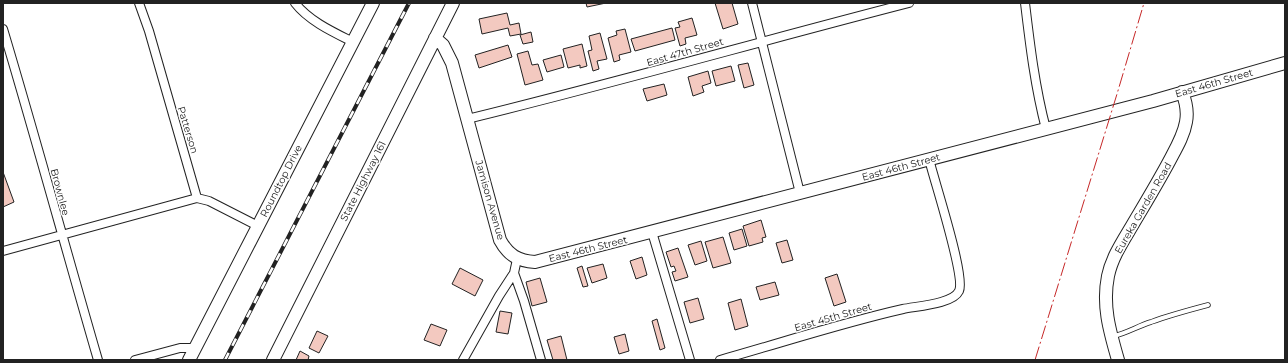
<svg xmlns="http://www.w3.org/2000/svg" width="1288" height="363" viewBox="0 0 1288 363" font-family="Montserrat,sans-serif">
<rect width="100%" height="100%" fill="#fff"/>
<!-- building -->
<path fill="#f3c9c0" stroke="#222" d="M 586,3 L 606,3 L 587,7 Z
M 715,3 L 732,3 L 738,24 L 723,29 Z
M 507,13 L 510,25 L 519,23 L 521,34 L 510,36 L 508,28 L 482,34 L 479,19 Z
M 692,18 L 697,35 L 685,38 L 686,44 L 680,46 L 675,28 L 680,27 L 678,22 Z
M 672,28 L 675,40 L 635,51 L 631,39 Z
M 625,29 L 631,52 L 619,55 L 620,60 L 614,62 L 608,38 L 617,35 L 616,31 Z
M 531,32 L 533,42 L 523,44 L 520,35 Z
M 600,33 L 607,59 L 597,61 L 599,69 L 593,71 L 588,51 L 592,50 L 589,36 Z
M 582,44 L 587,66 L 580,68 L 580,65 L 568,68 L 563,49 Z
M 508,45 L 512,57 L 479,68 L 475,55 Z
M 528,51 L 532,65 L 538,64 L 543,80 L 525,85 L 517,54 Z
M 561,55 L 564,67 L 547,72 L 543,60 Z
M 748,63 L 754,85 L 744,88 L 738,65 Z
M 731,66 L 735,81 L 716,86 L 712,71 Z
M 708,71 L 711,83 L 702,86 L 704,92 L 693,96 L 688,77 Z
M 664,84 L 667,95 L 647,101 L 643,89 Z
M 3,172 L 14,202 L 3,207 Z
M 761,220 L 766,237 L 762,238 L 763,242 L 749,246 L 743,226 Z
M 742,229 L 747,246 L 734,250 L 729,233 Z
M 723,237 L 731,263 L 713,268 L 705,242 Z
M 787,240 L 793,260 L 782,263 L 776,243 Z
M 701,241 L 707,261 L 695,265 L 688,245 Z
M 678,248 L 688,277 L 675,281 L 672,272 L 676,271 L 674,266 L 671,267 L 666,252 Z
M 642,257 L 647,275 L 636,279 L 630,261 Z
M 603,264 L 607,278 L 592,283 L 587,268 Z
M 582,266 L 588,286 L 583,287 L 577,268 Z
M 460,268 L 483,280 L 475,296 L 452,284 Z
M 837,274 L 846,302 L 834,306 L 825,278 Z
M 540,278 L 547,302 L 532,306 L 526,282 Z
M 775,282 L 779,295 L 760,300 L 756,287 Z
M 698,298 L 704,319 L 690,323 L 684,302 Z
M 741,299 L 748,326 L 735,330 L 728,303 Z
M 500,311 L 512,313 L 508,334 L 496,332 Z
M 657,319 L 665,348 L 660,350 L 652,321 Z
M 431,324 L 447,330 L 440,346 L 424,340 Z
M 317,331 L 328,336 L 319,353 L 309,348 Z
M 625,334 L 629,351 L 619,354 L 614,337 Z
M 561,336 L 567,360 L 553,360 L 547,340 Z
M 300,351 L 309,356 L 308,360 L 296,360 Z"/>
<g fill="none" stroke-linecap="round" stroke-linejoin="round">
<!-- lane casing -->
<g stroke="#222" stroke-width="5.5">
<path id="lane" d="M 1114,336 C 1127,333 1138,326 1151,322 C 1170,315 1189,310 1208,305"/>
</g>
<!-- street casing -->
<g stroke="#222" stroke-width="10">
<path id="street" d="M 139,3 L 149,31 L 197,198
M 295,3 C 309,21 333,32 353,42
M 752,3 L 800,193
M 1025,3 C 1030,45 1035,87 1046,129
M 3,29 C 36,139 66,250 98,360
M 467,119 C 615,83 761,41 909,3
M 652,232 L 690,360
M 3,251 L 197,198 L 209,201 L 258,226
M 517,259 L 514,273 L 524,301 L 541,360
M 135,360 L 180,348 L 195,348
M 463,360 L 499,296 L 514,273
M 720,360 C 781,343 841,323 903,309 C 917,306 953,304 959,291 C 966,277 934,180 929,159"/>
</g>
<!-- secondary casing -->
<g stroke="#222" stroke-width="14">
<path id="secondary" d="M 435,38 L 443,45 L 452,63 L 500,240 C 508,255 518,261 535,262 L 1153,101 L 1285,63
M 189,360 L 373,3
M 273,360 L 453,3
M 1118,360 C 1110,332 1102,306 1108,276 C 1112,257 1123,241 1133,224 C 1146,202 1160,179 1172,156 C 1178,145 1184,134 1186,122 C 1188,112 1186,102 1182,92"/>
</g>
<!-- lane -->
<use href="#lane" stroke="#fff" stroke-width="4"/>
<!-- street -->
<use href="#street" stroke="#fff" stroke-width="8"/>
<!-- secondary -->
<use href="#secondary" stroke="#fff" stroke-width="12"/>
<!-- rail casing -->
<g stroke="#222" stroke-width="4">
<path id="rail" d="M 225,360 L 409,3"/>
</g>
<!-- rail -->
<use href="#rail" stroke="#fff" stroke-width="2.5" stroke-dasharray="8" stroke-linecap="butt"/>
<!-- power -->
<path stroke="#c62828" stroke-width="1" stroke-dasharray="14 3 2 3" stroke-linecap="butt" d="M 1035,360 L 1117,94 L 1144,3"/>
</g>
<g text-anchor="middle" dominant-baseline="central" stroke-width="3" stroke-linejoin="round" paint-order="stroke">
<!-- street labels -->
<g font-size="10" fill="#222" stroke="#fff">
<text transform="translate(685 52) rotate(-16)">East 47th Street</text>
<text transform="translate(1214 83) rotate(-16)">East 46th Street</text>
<text transform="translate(188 130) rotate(73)">Patterson</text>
<text transform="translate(901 167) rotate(-15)">East 46th Street</text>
<text transform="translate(281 181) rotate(-63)">Roundtop Drive</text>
<text transform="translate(363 181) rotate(-63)">State Highway 161</text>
<text transform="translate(60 192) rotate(75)">Brownlee</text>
<text transform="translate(490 200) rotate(74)">Jamison Avenue</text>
<text transform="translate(1143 208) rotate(-60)">Eureka Garden Road</text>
<text transform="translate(588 249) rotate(-14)">East 46th Street</text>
<text transform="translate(833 317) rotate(-16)">East 45th Street</text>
</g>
</g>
<!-- border -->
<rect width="1288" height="363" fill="none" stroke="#222222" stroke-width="8"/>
</svg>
